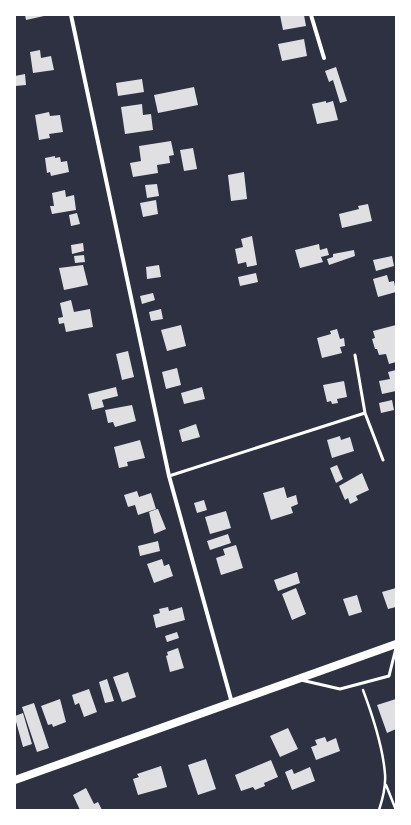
<svg xmlns="http://www.w3.org/2000/svg" width="411" height="825" viewBox="0 0 411 825" font-family="Manrope,sans-serif">
<rect width="100%" height="100%" fill="#2d3142"/>
<!-- building -->
<path fill="#e0e0e3" d="M 25,15 L 43,15 L 44,16 L 26,20 Z
M 280,15 L 304,15 L 306,26 L 283,30 Z
M 304,39 L 307,56 L 282,61 L 278,44 Z
M 40,50 L 41,58 L 51,56 L 54,70 L 33,73 L 30,52 Z
M 336,67 L 347,101 L 340,103 L 333,80 L 329,82 L 325,71 Z
M 25,74 L 26,85 L 15,86 L 15,76 Z
M 142,79 L 144,92 L 118,96 L 116,83 Z
M 194,87 L 198,105 L 158,113 L 154,95 Z
M 326,101 L 326,103 L 333,101 L 338,120 L 317,124 L 312,104 Z
M 142,104 L 143,115 L 151,114 L 153,130 L 125,134 L 121,107 Z
M 49,112 L 50,116 L 60,115 L 63,132 L 49,134 L 50,138 L 39,140 L 35,115 Z
M 171,141 L 174,155 L 169,156 L 170,163 L 157,165 L 158,173 L 133,177 L 130,163 L 141,161 L 139,146 Z
M 193,148 L 197,169 L 184,171 L 180,150 Z
M 55,156 L 55,158 L 60,157 L 61,162 L 67,161 L 69,172 L 51,176 L 50,172 L 47,173 L 45,158 Z
M 244,172 L 247,199 L 231,201 L 228,175 Z
M 157,184 L 159,196 L 147,198 L 145,185 Z
M 65,190 L 66,197 L 74,195 L 76,210 L 52,214 L 50,206 L 54,206 L 52,193 Z
M 156,200 L 158,214 L 143,217 L 140,203 Z
M 368,204 L 372,221 L 342,228 L 339,214 L 359,209 L 358,206 Z
M 77,213 L 80,224 L 71,226 L 69,215 Z
M 252,236 L 257,265 L 247,267 L 246,262 L 238,264 L 235,249 L 243,247 L 241,239 Z
M 83,243 L 84,251 L 72,254 L 71,245 Z
M 319,244 L 320,250 L 327,248 L 329,255 L 321,257 L 323,262 L 300,268 L 295,250 Z
M 354,250 L 355,256 L 329,265 L 327,259 L 333,257 L 333,254 Z
M 84,255 L 85,262 L 75,263 L 74,256 Z
M 392,256 L 394,266 L 376,271 L 373,260 Z
M 83,265 L 88,285 L 64,290 L 59,268 Z
M 159,265 L 161,277 L 147,279 L 146,267 Z
M 256,273 L 258,282 L 240,286 L 238,277 Z
M 387,275 L 389,282 L 394,281 L 396,292 L 378,297 L 373,279 Z
M 153,293 L 155,300 L 142,304 L 140,296 Z
M 71,300 L 74,312 L 90,309 L 93,327 L 66,332 L 64,323 L 59,324 L 58,318 L 63,317 L 60,303 Z
M 161,309 L 163,319 L 151,321 L 149,312 Z
M 181,325 L 186,346 L 167,351 L 161,330 Z
M 396,325 L 396,362 L 389,364 L 386,354 L 379,355 L 377,349 L 375,349 L 372,339 L 375,338 L 373,331 Z
M 337,329 L 340,339 L 344,338 L 345,346 L 340,347 L 342,353 L 322,358 L 317,338 L 331,334 L 330,331 Z
M 128,351 L 134,377 L 122,380 L 116,354 Z
M 177,368 L 181,385 L 166,389 L 162,372 Z
M 396,370 L 396,391 L 382,394 L 379,381 L 390,379 L 388,372 Z
M 344,381 L 347,397 L 337,399 L 338,403 L 332,404 L 331,401 L 327,402 L 323,385 Z
M 116,387 L 118,396 L 102,400 L 104,407 L 92,410 L 88,394 Z
M 202,387 L 205,399 L 184,404 L 181,393 Z
M 392,400 L 394,410 L 381,413 L 379,403 Z
M 132,405 L 136,421 L 115,427 L 113,422 L 108,423 L 105,410 Z
M 196,424 L 200,437 L 182,442 L 179,430 Z
M 340,436 L 341,440 L 350,437 L 354,451 L 332,458 L 327,440 Z
M 140,440 L 145,458 L 127,462 L 128,466 L 119,468 L 114,447 Z
M 337,465 L 343,479 L 336,483 L 330,468 Z
M 362,473 L 369,490 L 356,496 L 358,500 L 350,504 L 348,498 L 345,500 L 339,486 Z
M 284,487 L 287,498 L 296,495 L 298,504 L 291,507 L 293,513 L 271,520 L 263,493 Z
M 137,491 L 139,497 L 151,493 L 156,509 L 138,515 L 135,505 L 128,507 L 124,495 Z
M 204,500 L 207,510 L 197,513 L 194,503 Z
M 157,509 L 158,509 L 166,529 L 154,534 L 149,512 Z
M 226,511 L 231,528 L 210,534 L 205,517 Z
M 228,534 L 231,543 L 210,550 L 207,541 Z
M 158,541 L 160,551 L 140,556 L 138,546 Z
M 236,545 L 243,568 L 221,575 L 216,558 L 225,555 L 223,549 Z
M 162,559 L 164,566 L 169,564 L 173,576 L 154,583 L 147,564 Z
M 297,572 L 300,583 L 278,591 L 274,580 Z
M 296,588 L 306,614 L 292,620 L 282,594 Z
M 396,588 L 396,607 L 388,609 L 382,592 Z
M 357,595 L 362,612 L 349,616 L 343,599 Z
M 168,607 L 169,611 L 182,607 L 185,620 L 156,628 L 153,615 L 160,613 L 159,609 Z
M 177,632 L 179,638 L 167,642 L 165,636 Z
M 178,648 L 184,668 L 170,672 L 166,656 L 168,655 L 167,652 Z
M 128,672 L 136,697 L 122,702 L 113,677 Z
M 107,679 L 114,701 L 105,703 L 99,682 Z
M 89,689 L 97,712 L 84,717 L 79,703 L 75,705 L 72,695 Z
M 60,699 L 66,722 L 53,727 L 52,724 L 48,725 L 41,706 Z
M 396,699 L 396,729 L 387,733 L 377,705 Z
M 34,703 L 49,748 L 37,752 L 22,707 Z
M 23,713 L 32,744 L 23,747 L 15,718 L 15,716 Z
M 288,728 L 298,749 L 280,757 L 270,736 Z
M 325,737 L 327,742 L 336,738 L 340,751 L 316,760 L 311,747 L 317,745 L 315,740 Z
M 206,759 L 216,789 L 198,795 L 188,765 Z
M 271,760 L 278,777 L 264,783 L 265,786 L 255,790 L 253,787 L 241,791 L 235,775 Z
M 161,766 L 167,787 L 138,795 L 133,779 L 139,777 L 137,774 Z
M 310,767 L 315,781 L 292,790 L 285,772 L 292,769 L 294,774 Z
M 86,788 L 94,804 L 98,802 L 102,810 L 80,810 L 73,795 Z"/>
<g fill="none" stroke-linecap="round" stroke-linejoin="round">
<!-- path -->
<path stroke="#fff" stroke-width="2.5" d="M 363,690 C 372,714 383,748 385,774 C 386,786 383,798 379,810
M 386,785 L 396,810"/>
<!-- service -->
<path stroke="#fff" stroke-width="3" d="M 365,413 L 383,460
M 169,476 L 365,413 L 355,355
M 301,680 L 340,689 L 389,676 L 396,648"/>
<!-- minor -->
<path stroke="#fff" stroke-width="4" d="M 71,15 L 169,476 L 232,703
M 311,15 L 324,58"/>
<!-- secondary -->
<path stroke="#fff" stroke-width="8" d="M 15,780 L 396,644"/>
</g>
<!-- border -->
<rect width="411" height="825" fill="none" stroke="#ffffff" stroke-width="32"/>
</svg>
